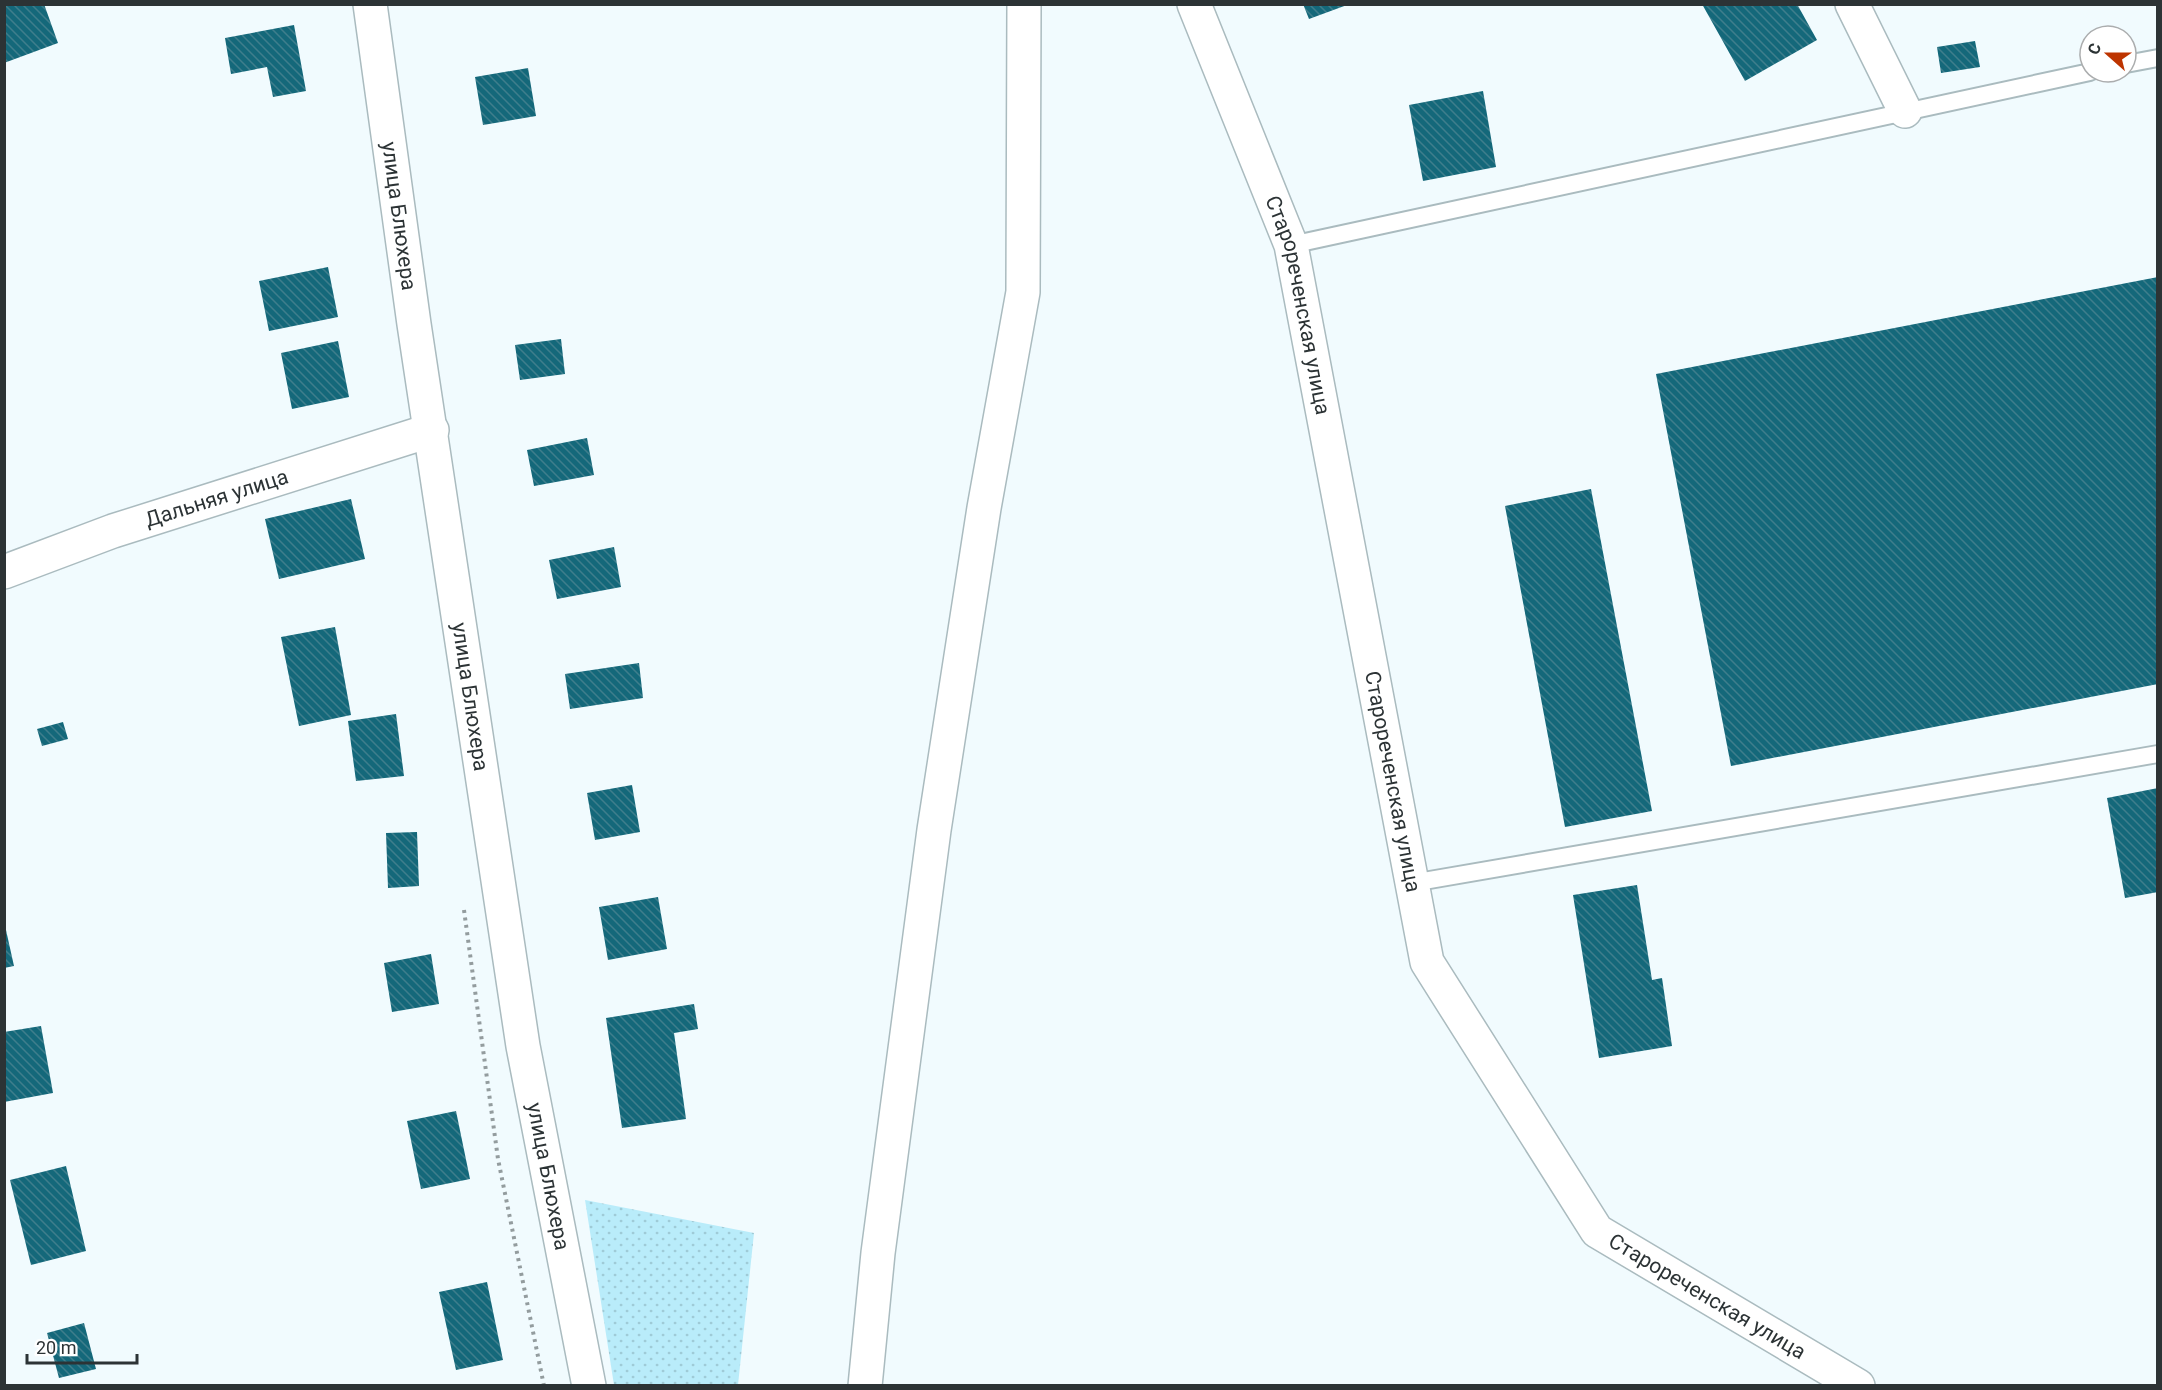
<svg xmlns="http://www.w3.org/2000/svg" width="2162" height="1390" viewBox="0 0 2162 1390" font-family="Roboto,sans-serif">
<defs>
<pattern id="grass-dots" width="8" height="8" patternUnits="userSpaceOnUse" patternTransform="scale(1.5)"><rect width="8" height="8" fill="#b9ecfa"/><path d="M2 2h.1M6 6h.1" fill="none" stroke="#9fcbd7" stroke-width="1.8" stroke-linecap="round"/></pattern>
<pattern id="building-back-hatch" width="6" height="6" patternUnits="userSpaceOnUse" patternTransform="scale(1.5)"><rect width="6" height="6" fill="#14687a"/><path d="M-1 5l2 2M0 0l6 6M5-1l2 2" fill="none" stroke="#3f7e8c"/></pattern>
</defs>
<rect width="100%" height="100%" fill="#f1fbfe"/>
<!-- grass -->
<path fill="url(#grass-dots)" d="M 585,1200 L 754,1233 L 738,1385 L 614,1385 Z"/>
<!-- building -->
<path fill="url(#building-back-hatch)" d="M 10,4 L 44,4 L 58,43 L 4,63 L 4,7 Z
M 1303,4 L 1347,4 L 1347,5 L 1309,19 Z
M 1702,4 L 1797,4 L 1817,40 L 1745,81 Z
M 294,25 L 306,91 L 273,97 L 267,67 L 231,74 L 225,38 Z
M 1975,41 L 1980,67 L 1941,73 L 1937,47 Z
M 528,68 L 536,116 L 483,125 L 475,77 Z
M 1483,91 L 1496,167 L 1423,181 L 1409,105 Z
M 328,267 L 338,317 L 269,331 L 259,281 Z
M 2158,277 L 2158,684 L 1731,766 L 1656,374 Z
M 561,339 L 565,374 L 520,380 L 515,345 Z
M 338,341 L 349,397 L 292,409 L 281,353 Z
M 587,438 L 594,475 L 534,486 L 527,450 Z
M 1591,489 L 1652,811 L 1565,827 L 1505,506 Z
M 351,499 L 365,559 L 279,579 L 265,519 Z
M 614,547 L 621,587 L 557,599 L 549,560 Z
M 335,627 L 351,715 L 299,726 L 281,637 Z
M 639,663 L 643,698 L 570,709 L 565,674 Z
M 396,714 L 404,776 L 356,781 L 348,721 Z
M 63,722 L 68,739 L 42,746 L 37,729 Z
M 632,785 L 640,832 L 595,840 L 587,793 Z
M 2158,788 L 2158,892 L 2125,898 L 2107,798 Z
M 417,832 L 419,886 L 388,888 L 386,833 Z
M 1637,885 L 1652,980 L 1662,978 L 1672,1046 L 1599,1058 L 1573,895 Z
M 658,897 L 667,949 L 608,960 L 599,907 Z
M 4,921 L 14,966 L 4,968 Z
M 431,954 L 439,1004 L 392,1012 L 384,963 Z
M 694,1004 L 698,1029 L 674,1033 L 686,1119 L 622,1128 L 606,1018 Z
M 41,1026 L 53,1093 L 4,1102 L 4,1032 Z
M 456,1111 L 470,1179 L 421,1189 L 407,1121 Z
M 66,1166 L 86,1251 L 31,1265 L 10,1180 Z
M 487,1282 L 503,1360 L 456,1370 L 439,1292 Z
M 84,1323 L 96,1369 L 59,1378 L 47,1333 Z"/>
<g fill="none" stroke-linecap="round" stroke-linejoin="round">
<!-- lane casing -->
<g stroke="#aabbbf" stroke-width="20">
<path id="lane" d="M 2126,64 L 2158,58
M 1291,245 L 2090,72
M 1412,883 L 2158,754"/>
</g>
<!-- street casing -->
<g stroke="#aabbbf" stroke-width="36">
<g id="street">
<path id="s1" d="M 1194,4 L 1291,245 L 1427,962 L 1597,1231 L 1858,1386"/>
<path d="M 1852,4 L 1905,111"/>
<path id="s2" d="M 4,572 L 113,531 L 432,430"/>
<path d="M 865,1386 L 878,1253 L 934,830 L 984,508 L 1023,292 L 1024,4"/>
</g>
</g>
<!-- secondary casing -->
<g stroke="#aabbbf" stroke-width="36">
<g id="secondary">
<path id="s3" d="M 370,4 L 414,324 L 523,1046 L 589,1386"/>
</g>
</g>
<!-- path -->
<path stroke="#939c9e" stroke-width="4" stroke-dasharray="3 4.5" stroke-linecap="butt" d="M 464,910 L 498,1159 L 544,1386"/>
<!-- lane -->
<use href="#lane" stroke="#fff" stroke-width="16"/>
<!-- street -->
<use href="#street" stroke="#fff" stroke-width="33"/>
<!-- secondary -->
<use href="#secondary" stroke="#fff" stroke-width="33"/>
</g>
<g text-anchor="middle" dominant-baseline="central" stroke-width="6" stroke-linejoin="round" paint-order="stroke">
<!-- street labels -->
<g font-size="21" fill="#2c3335" stroke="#fff">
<text stroke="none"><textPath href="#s3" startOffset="214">улица Блюхера</textPath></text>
<text stroke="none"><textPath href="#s1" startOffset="320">Старореченская улица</textPath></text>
<text stroke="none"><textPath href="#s2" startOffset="225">Дальняя улица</textPath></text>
<text stroke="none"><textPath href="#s3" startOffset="700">улица Блюхера</textPath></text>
<text stroke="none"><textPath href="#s1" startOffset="806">Старореченская улица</textPath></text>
<text stroke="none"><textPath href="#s3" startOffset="1186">улица Блюхера</textPath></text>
<text stroke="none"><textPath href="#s1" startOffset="1436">Старореченская улица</textPath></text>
</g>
</g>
<!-- border -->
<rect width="2162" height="1390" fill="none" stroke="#2c3335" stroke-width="12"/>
<!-- north arrow -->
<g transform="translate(2108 54) rotate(291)"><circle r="28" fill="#ffffff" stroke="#abadae" stroke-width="1.5"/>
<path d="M0-4.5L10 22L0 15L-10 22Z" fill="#bd3400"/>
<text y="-9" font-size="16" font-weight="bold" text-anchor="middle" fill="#2c3335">С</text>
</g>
<!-- scale -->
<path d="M27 1354v9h110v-9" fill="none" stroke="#2c3335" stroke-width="3"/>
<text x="36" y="1354" font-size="18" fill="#2c3335" stroke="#ffffff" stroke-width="4.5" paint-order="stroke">20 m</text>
</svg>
